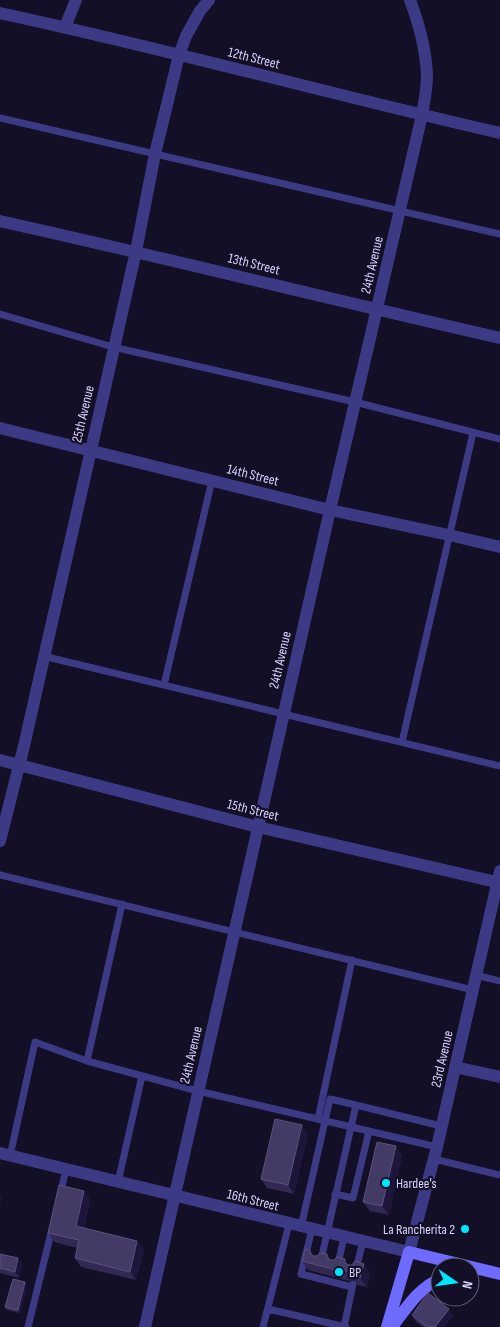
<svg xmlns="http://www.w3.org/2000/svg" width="500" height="1327" viewBox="0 0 500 1327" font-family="'Sofia Sans Condensed',sans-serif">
<rect width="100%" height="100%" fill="#130f26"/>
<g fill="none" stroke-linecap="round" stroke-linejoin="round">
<!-- service -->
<path stroke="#3d3a85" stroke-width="7" d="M 0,118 L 500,234
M 0,314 L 113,347 L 355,402 L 500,439
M 43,656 L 500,766
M 164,685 L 212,480
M 402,742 L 473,433
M 0,875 L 473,990
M 476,975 L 500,981
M 87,1061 L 122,904
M 318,1119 L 352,960
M 10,1156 L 35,1042 L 87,1061 L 198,1091 L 437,1147
M 434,1159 L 500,1175
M 118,1182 L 142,1076
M 60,1194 L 66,1170
M 335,1194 L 353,1198 L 369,1131
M 301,1227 L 330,1099 L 356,1105
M 312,1229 L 301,1274 L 352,1287
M 321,1260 L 356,1105 L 441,1126
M 338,1264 L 344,1237
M 356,1269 L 363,1241
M 268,1309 L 346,1327
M 28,1327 L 52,1229
M 263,1327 L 289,1224
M 344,1327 L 353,1284"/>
<!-- minor -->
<path stroke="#3d3a85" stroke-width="12" d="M 0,13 C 168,49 333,95 500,133
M 65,27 L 76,0
M 0,221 C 167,258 333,300 500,338
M 0,428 L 330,510 L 449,535 L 500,547
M 0,760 L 258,827 L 500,883
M 0,841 L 24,746 L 136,251 L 155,154 L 179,55 L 186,36 L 200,11 L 209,0
M 455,1067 L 500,1077
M 145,1327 L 330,510 L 422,115 C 424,103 427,89 427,76 C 426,50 419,24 410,0"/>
<!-- tertiary -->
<path stroke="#3d3a85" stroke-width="12" d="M 0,1153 L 409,1252 L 437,1147 L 500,871"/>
<!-- secondary -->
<path stroke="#6f6bff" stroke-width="12" d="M 387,1327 L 409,1252 L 500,1274
M 392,1327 C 405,1310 419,1287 440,1279"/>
</g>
<!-- wall -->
<path fill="#312854" d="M 308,1134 L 294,1194 L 267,1188 L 261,1179 Z
M 402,1155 L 389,1215 L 370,1211 L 363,1202 Z
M 84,1191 L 90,1200 L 84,1228 L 137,1241 L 144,1250 L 136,1280 L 81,1267 L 75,1258 L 77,1248 L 54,1242 L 48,1233 Z
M 310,1250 L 314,1256 L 327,1254 L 331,1260 L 349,1265 L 370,1273 L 367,1287 L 358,1285 L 354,1279 L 349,1281 L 308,1270 L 302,1261 Z
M 0,1254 L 18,1258 L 22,1264 L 19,1278 L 0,1273 Z
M 25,1282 L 27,1285 L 20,1313 L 7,1310 L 5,1307 Z
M 412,1315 L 453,1315 L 444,1327 L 423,1327 L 416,1322 Z"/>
<!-- shaded-wall -->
<path fill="#1d163a" d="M 302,1125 L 308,1134 L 294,1194 L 288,1185 Z
M 396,1146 L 402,1155 L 389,1215 L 382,1206 Z
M 84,1191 L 90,1200 L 82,1235 L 76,1226 Z
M 0,1194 L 2,1197 L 0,1206 Z
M 137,1241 L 144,1250 L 136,1280 L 130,1272 Z
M 18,1258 L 22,1264 L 19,1278 L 15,1272 Z
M 364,1264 L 370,1273 L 367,1287 L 360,1278 Z
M 25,1282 L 27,1285 L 20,1313 L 18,1310 Z
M 449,1309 L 453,1315 L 444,1327 L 435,1327 Z"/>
<!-- building -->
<path fill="#433a66" stroke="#5a527e" d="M 275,1119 L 302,1125 L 288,1185 L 261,1179 Z
M 377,1142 L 396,1146 L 382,1206 L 363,1202 Z
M 59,1185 L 84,1191 L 76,1226 L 137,1241 L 130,1272 L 75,1258 L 79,1240 L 48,1233 Z
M 305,1249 L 310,1250 L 310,1253 L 313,1256 L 317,1256 L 320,1253 L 327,1254 L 327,1257 L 330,1260 L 334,1260 L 337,1257 L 345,1259 L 345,1262 L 348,1265 L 352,1265 L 355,1261 L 364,1264 L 360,1278 L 352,1276 L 352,1273 L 348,1270 L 343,1272 L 302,1261 Z
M 0,1254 L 18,1258 L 15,1272 L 0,1268 Z
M 13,1279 L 25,1282 L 18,1310 L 5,1307 Z
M 428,1293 L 449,1309 L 435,1327 L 427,1327 L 412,1315 Z"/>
<!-- markers -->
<g fill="#00e5ff" stroke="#130f26" stroke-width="2">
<circle cx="386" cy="1183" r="5"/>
<circle cx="465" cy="1229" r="5"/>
<circle cx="339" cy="1272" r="5"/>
</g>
<g text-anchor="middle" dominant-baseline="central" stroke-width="4.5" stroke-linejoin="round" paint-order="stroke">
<!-- street labels -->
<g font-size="14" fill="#d9d4ff" stroke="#130f26">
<text transform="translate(254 58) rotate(14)">12th Street</text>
<text transform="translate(254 264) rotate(14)">13th Street</text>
<text transform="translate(372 265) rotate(-77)">24th Avenue</text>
<text transform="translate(83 414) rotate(-77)">25th Avenue</text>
<text transform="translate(253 475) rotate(14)">14th Street</text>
<text transform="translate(280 660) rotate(-77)">24th Avenue</text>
<text transform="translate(253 810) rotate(14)">15th Street</text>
<text transform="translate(191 1055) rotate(-77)">24th Avenue</text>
<text transform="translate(442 1059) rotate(-77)">23rd Avenue</text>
<text transform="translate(253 1200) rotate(14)">16th Street</text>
</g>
<!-- poi labels -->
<g font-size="14" fill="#d9d4ff" stroke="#130f26" text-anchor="start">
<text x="396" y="1183">Hardee's</text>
<text x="455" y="1229" text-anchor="end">La Rancherita 2</text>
<text x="349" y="1272">BP</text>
</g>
</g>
<!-- north arrow -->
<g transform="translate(455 1282) rotate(103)"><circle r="24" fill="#130f26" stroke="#625e7d"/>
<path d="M0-4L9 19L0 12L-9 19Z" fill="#00e5ff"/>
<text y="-8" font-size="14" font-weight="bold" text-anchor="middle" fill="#d9d4ff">N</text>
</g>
</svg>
